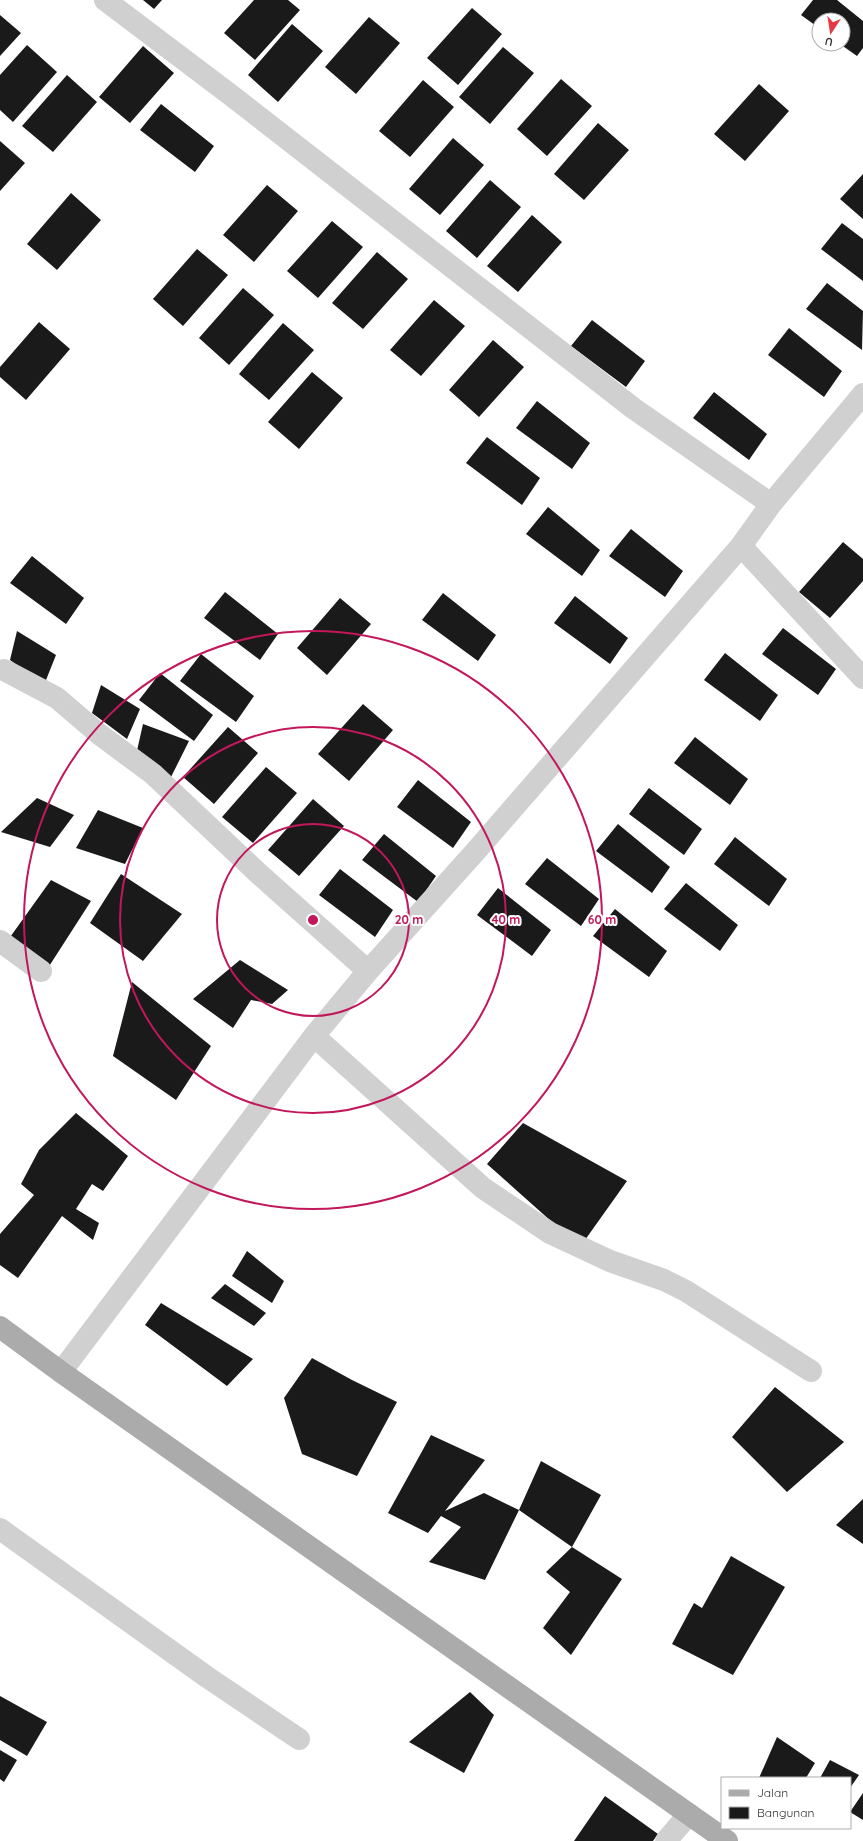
<svg xmlns="http://www.w3.org/2000/svg" width="863" height="1841" viewBox="0 0 863 1841" font-family="Quicksand,sans-serif">
<rect width="100%" height="100%" fill="#fff"/>
<!-- building -->
<path fill="#1a1a1a" d="M 143,0 L 162,0 L 154,9 Z
M 254,0 L 288,0 L 300,10 L 255,60 L 224,33 Z
M 813,0 L 837,0 L 863,21 L 863,48 L 857,56 L 840,44 L 843,44 L 843,20 L 819,20 L 819,28 L 801,15 Z
M 472,8 L 502,34 L 458,85 L 427,58 Z
M 0,15 L 21,33 L 0,56 Z
M 369,17 L 400,43 L 356,94 L 325,67 Z
M 292,24 L 323,51 L 278,102 L 248,75 Z
M 27,45 L 57,72 L 13,122 L 0,110 L 0,75 Z
M 143,46 L 174,73 L 130,123 L 99,97 Z
M 503,47 L 534,73 L 490,124 L 459,97 Z
M 67,75 L 97,102 L 53,152 L 22,126 Z
M 561,79 L 592,106 L 547,156 L 517,129 Z
M 423,80 L 454,107 L 410,157 L 379,131 Z
M 759,84 L 789,111 L 745,161 L 714,134 Z
M 161,104 L 214,146 L 195,172 L 140,130 Z
M 598,123 L 629,150 L 584,200 L 554,174 Z
M 453,138 L 484,165 L 440,215 L 409,189 Z
M 0,141 L 25,163 L 0,191 Z
M 863,174 L 863,219 L 840,199 Z
M 490,180 L 521,207 L 477,258 L 446,231 Z
M 267,185 L 298,211 L 254,262 L 223,235 Z
M 71,193 L 101,220 L 57,270 L 27,244 Z
M 532,215 L 562,242 L 518,292 L 487,266 Z
M 332,221 L 363,247 L 318,298 L 287,271 Z
M 842,223 L 863,239 L 863,281 L 821,249 Z
M 197,249 L 228,275 L 183,326 L 153,299 Z
M 377,252 L 408,279 L 363,329 L 332,303 Z
M 827,283 L 863,311 L 862,350 L 806,309 Z
M 243,288 L 274,315 L 229,365 L 199,338 Z
M 434,300 L 465,326 L 421,376 L 390,350 Z
M 592,320 L 645,361 L 626,387 L 571,346 Z
M 39,322 L 70,349 L 26,400 L 0,377 L 0,367 Z
M 283,323 L 314,350 L 269,400 L 239,374 Z
M 789,328 L 842,371 L 824,397 L 768,355 Z
M 493,340 L 524,367 L 479,417 L 449,390 Z
M 312,372 L 343,398 L 299,449 L 268,422 Z
M 714,392 L 767,434 L 749,460 L 693,418 Z
M 537,401 L 590,443 L 572,469 L 516,428 Z
M 487,437 L 540,478 L 522,505 L 466,463 Z
M 548,507 L 600,550 L 582,576 L 526,534 Z
M 631,529 L 683,571 L 665,597 L 609,556 Z
M 843,542 L 863,559 L 863,581 L 830,618 L 799,592 Z
M 32,556 L 84,598 L 66,624 L 10,583 Z
M 225,592 L 278,634 L 260,660 L 204,618 Z
M 443,593 L 496,635 L 478,661 L 422,620 Z
M 575,596 L 628,638 L 610,664 L 554,623 Z
M 340,598 L 371,624 L 327,675 L 297,648 Z
M 783,628 L 836,669 L 818,695 L 762,654 Z
M 17,631 L 56,655 L 44,685 L 10,660 Z
M 725,653 L 778,695 L 760,721 L 704,680 Z
M 201,654 L 254,696 L 236,722 L 180,681 Z
M 160,673 L 213,715 L 194,741 L 139,700 Z
M 101,685 L 140,709 L 127,739 L 92,713 Z
M 363,704 L 393,730 L 349,781 L 318,754 Z
M 143,724 L 189,741 L 171,777 L 136,755 Z
M 228,727 L 258,753 L 214,804 L 183,777 Z
M 695,737 L 748,779 L 730,805 L 674,763 Z
M 266,767 L 297,793 L 253,843 L 222,817 Z
M 418,780 L 471,822 L 453,848 L 397,807 Z
M 649,788 L 702,829 L 684,855 L 629,814 Z
M 37,798 L 74,815 L 50,847 L 1,832 Z
M 313,799 L 344,826 L 299,876 L 268,850 Z
M 98,810 L 143,828 L 125,864 L 76,848 Z
M 618,824 L 670,867 L 652,893 L 596,851 Z
M 384,834 L 436,876 L 418,902 L 362,860 Z
M 735,837 L 787,879 L 769,906 L 714,864 Z
M 547,858 L 599,899 L 581,926 L 525,884 Z
M 340,869 L 393,910 L 375,937 L 319,895 Z
M 121,874 L 182,914 L 143,961 L 90,923 Z
M 51,880 L 91,901 L 46,971 L 8,940 Z
M 686,883 L 738,925 L 720,951 L 664,909 Z
M 498,888 L 551,930 L 532,956 L 477,915 Z
M 615,909 L 667,951 L 649,977 L 593,936 Z
M 240,960 L 288,990 L 272,1004 L 251,1000 L 233,1028 L 193,999 Z
M 132,982 L 211,1046 L 176,1100 L 113,1056 Z
M 76,1113 L 128,1156 L 103,1191 L 92,1184 L 76,1209 L 99,1223 L 93,1240 L 62,1216 L 18,1278 L 0,1265 L 0,1234 L 34,1195 L 21,1184 L 39,1150 Z
M 523,1123 L 627,1181 L 580,1247 L 487,1164 Z
M 247,1251 L 284,1281 L 272,1303 L 232,1276 Z
M 225,1284 L 266,1313 L 254,1326 L 211,1298 Z
M 161,1303 L 253,1359 L 227,1386 L 145,1325 Z
M 312,1358 L 352,1380 L 397,1402 L 357,1476 L 302,1454 L 284,1398 Z
M 775,1387 L 844,1442 L 787,1492 L 732,1437 Z
M 431,1435 L 485,1460 L 445,1511 L 484,1493 L 519,1510 L 485,1580 L 429,1562 L 461,1527 L 441,1516 L 428,1533 L 388,1513 Z
M 541,1461 L 601,1495 L 572,1547 L 519,1510 Z
M 863,1499 L 863,1544 L 836,1525 Z
M 572,1547 L 622,1579 L 571,1655 L 543,1628 L 570,1592 L 546,1572 Z
M 731,1556 L 785,1587 L 733,1675 L 672,1644 L 694,1603 L 702,1608 Z
M 470,1692 L 494,1715 L 464,1773 L 409,1742 Z
M 0,1696 L 47,1722 L 27,1756 L 0,1740 Z
M 777,1737 L 815,1763 L 806,1778 L 759,1778 Z
M 0,1750 L 17,1760 L 4,1782 L 0,1779 Z
M 830,1760 L 859,1775 L 850,1788 L 850,1778 L 820,1778 Z
M 863,1793 L 863,1820 L 850,1812 Z
M 605,1796 L 658,1834 L 653,1841 L 574,1841 Z"/>
<g fill="none" stroke-linecap="round" stroke-linejoin="round">
<!-- street -->
<path stroke="#d0d0d0" stroke-width="22" d="M 105,0 L 232,96 L 633,408 L 771,504
M 741,546 L 863,678
M 4,670 L 57,698 L 99,734 L 153,774 L 258,873 L 368,971
M 0,941 L 41,971
M 314,1036 L 483,1188 L 550,1233 L 610,1261 L 664,1280 L 686,1291 L 811,1371
M 61,1372 L 314,1036 L 368,971 L 475,852 L 741,546 L 771,504 L 863,394
M 0,1529 L 207,1677 L 299,1739
M 666,1841 L 689,1814"/>
<!-- primary -->
<path stroke="#ababab" stroke-width="22" d="M 0,1327 L 61,1372 L 727,1841"/>
</g>
<!-- distance rings -->
<g fill="none" stroke="#c2185b" stroke-width="2">
<circle cx="313" cy="920" r="96"/>
<circle cx="313" cy="920" r="193"/>
<circle cx="313" cy="920" r="289"/>
</g>
<circle cx="313" cy="920" r="6" fill="#c2185b" stroke="#fff" stroke-width="2"/>
<g font-size="12" text-anchor="middle" font-weight="bold" fill="#c2185b" stroke="#fff" stroke-width="4" stroke-linejoin="round" paint-order="stroke">
<text x="409" y="924">20 m</text>
<text x="506" y="924">40 m</text>
<text x="602" y="924">60 m</text>
</g>
<!-- legend -->
<rect x="721" y="1777" width="130" height="52" fill="#ffffff" stroke="#adadad"/>
<rect x="729" y="1790" width="20" height="6" fill="#ababab" stroke="#adadad"/>
<text x="757" y="1797" font-size="12" fill="#333333">Jalan</text>
<rect x="729" y="1807" width="20" height="12" fill="#1a1a1a" stroke="#adadad"/>
<text x="757" y="1817" font-size="12" fill="#333333">Bangunan</text>
<!-- north arrow -->
<g transform="translate(831 32) rotate(192)"><circle r="19" fill="#ffffff" stroke="#adadad"/>
<path d="M0-3L7 15L0 10L-7 15Z" fill="#e63946"/>
<text y="-6" font-size="11" font-weight="bold" text-anchor="middle" fill="#333333">U</text>
</g>
</svg>
